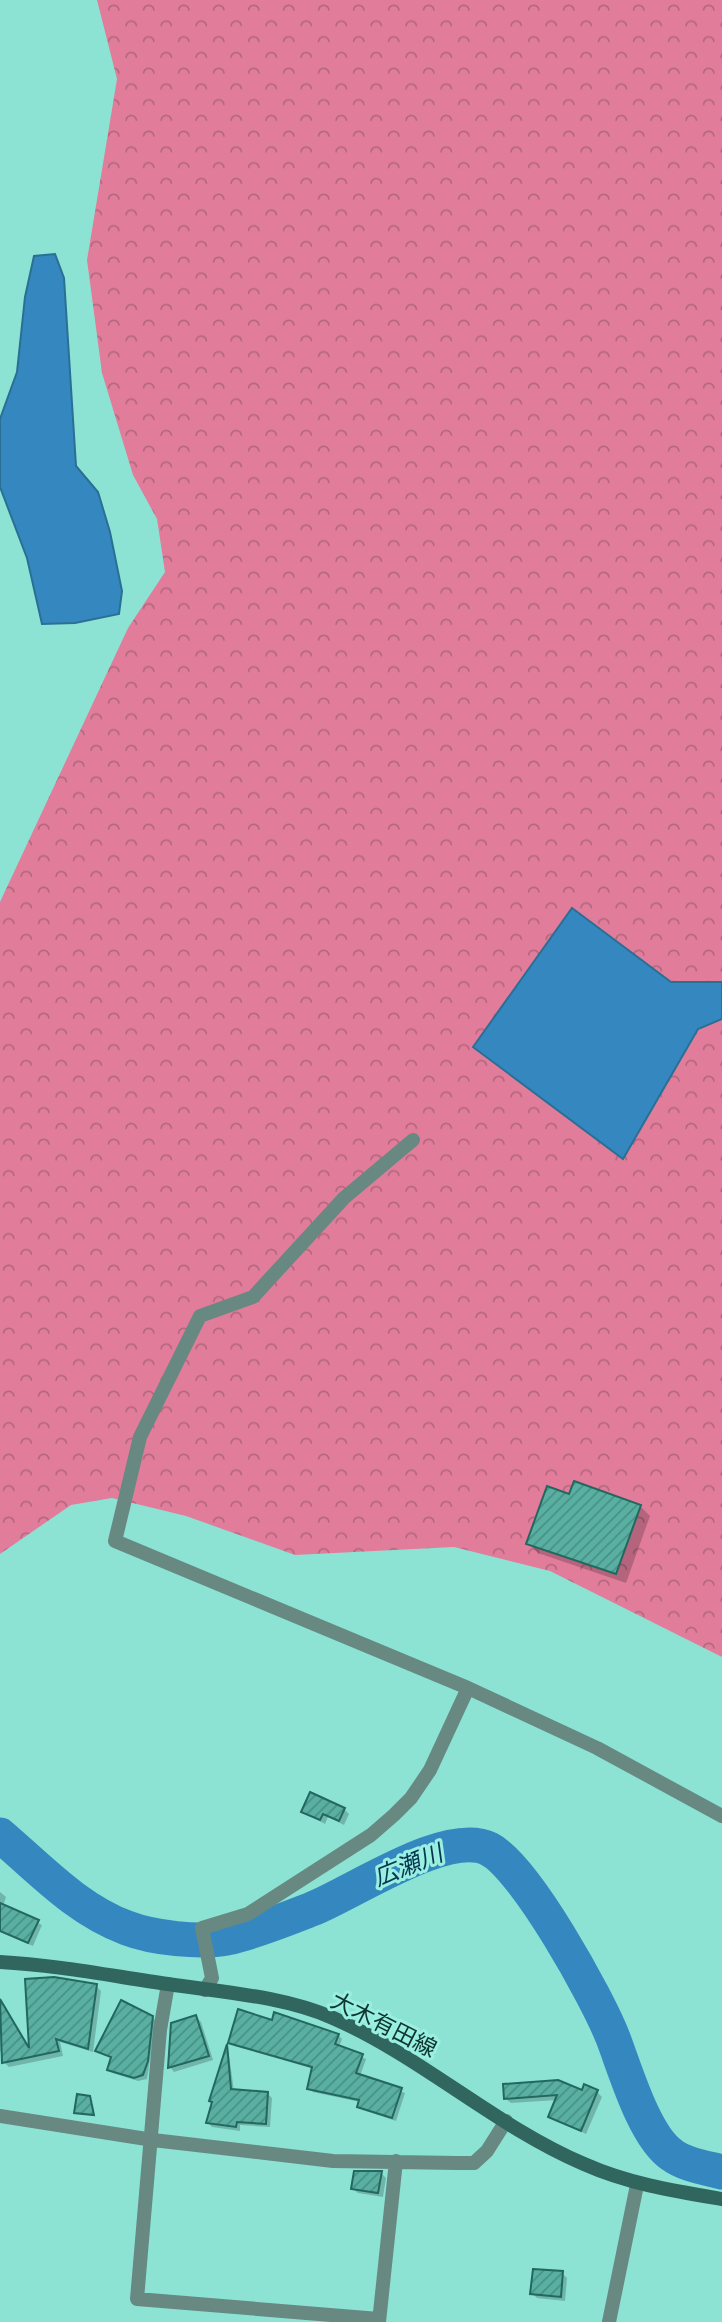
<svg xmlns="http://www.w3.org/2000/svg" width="722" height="2322" viewBox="0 0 722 2322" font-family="'PT Sans','Noto Sans JP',sans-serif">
<defs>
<pattern id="forest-crowns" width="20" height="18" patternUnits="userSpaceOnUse" patternTransform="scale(1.75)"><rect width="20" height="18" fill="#e17d9b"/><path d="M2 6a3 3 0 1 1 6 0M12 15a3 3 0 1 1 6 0" fill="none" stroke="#b5677f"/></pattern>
<pattern id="building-hatch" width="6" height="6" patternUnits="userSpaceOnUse" patternTransform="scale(1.75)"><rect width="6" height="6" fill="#59b0a2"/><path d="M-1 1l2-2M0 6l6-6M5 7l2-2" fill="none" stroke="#489084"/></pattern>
</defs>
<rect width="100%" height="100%" fill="#8ce3d4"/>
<!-- forest -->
<path fill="url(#forest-crowns)" d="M 97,0 L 722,0 L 722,1657 L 550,1571 L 454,1547 L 295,1555 L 186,1516 L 112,1498 L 71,1505 L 0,1554 L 0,902 L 128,628 L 165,572 L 157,519 L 133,475 L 102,373 L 87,260 L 117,79 Z"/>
<!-- water -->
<path fill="#3588bf" stroke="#2a6f94" stroke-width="2" d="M 55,254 L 64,278 L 76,466 L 98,492 L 110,532 L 122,591 L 119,614 L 75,623 L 42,624 L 27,558 L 0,487 L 0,419 L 17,372 L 25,297 L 34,256 Z
M 572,908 L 671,982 L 722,982 L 722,1019 L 698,1029 L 623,1159 L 473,1047 Z"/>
<!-- shadow -->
<path fill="#0003" d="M 570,1496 L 640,1506 L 650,1516 L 626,1583 L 538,1553 L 528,1543 Z
M 344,1809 L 349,1814 L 344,1825 L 328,1817 L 325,1824 L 303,1812 Z
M 0,1892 L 6,1897 L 3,1906 L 42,1925 L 33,1946 L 0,1932 Z
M 96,1986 L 101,1991 L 93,2052 L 60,2042 L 63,2056 L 9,2067 L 4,2062 L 0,2050 L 0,2005 L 6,2009 L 31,2050 Z
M 152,2017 L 156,2021 L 147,2079 L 138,2081 L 113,2073 L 109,2069 L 112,2059 L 98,2051 Z
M 196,2017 L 201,2022 L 213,2060 L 174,2072 L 170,2067 Z
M 273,2022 L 338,2035 L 342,2039 L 339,2047 L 366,2059 L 360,2076 L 405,2093 L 396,2121 L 363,2110 L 359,2106 L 360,2102 L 313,2092 L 309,2088 L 314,2069 L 234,2046 L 230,2042 Z
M 228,2048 L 234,2091 L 267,2093 L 272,2098 L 270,2127 L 240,2125 L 240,2131 L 212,2127 L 208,2123 L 213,2103 L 211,2101 Z
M 583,2092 L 597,2092 L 602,2097 L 586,2134 L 550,2117 L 557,2100 L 511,2103 L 506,2099 Z
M 381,2173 L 386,2178 L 383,2197 L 358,2193 L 353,2189 Z
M 562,2273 L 567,2278 L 565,2301 L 537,2298 L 532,2293 Z"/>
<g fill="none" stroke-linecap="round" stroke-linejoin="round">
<!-- river -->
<path stroke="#3588bf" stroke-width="35" d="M 0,1835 C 40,1869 76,1909 127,1928 C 153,1938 199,1943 227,1938 C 255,1932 286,1919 312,1909 C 353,1893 447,1828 489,1849 C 525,1867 597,1997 613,2038 C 625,2069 644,2136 672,2155 C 685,2165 707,2168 722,2172"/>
</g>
<!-- building -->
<path fill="url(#building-hatch)" stroke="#23685e" stroke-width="2" d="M 574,1481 L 641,1505 L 616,1574 L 526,1544 L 547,1486 L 569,1494 Z
M 310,1792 L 345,1808 L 339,1821 L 323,1814 L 320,1820 L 301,1812 Z
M 0,1903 L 39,1920 L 28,1943 L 0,1931 Z
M 54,1977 L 97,1984 L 88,2049 L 56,2039 L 59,2051 L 2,2063 L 0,1999 L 29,2048 L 25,1979 Z
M 121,2000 L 153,2016 L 148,2061 L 143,2075 L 134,2078 L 107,2070 L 111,2057 L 95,2051 Z
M 238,2009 L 272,2020 L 274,2012 L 339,2034 L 335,2044 L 363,2054 L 356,2073 L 402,2088 L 392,2118 L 357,2107 L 359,2100 L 307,2089 L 312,2067 L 228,2043 Z
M 196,2015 L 209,2056 L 168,2068 L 171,2023 Z
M 227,2044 L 231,2089 L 268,2092 L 266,2124 L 237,2122 L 236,2127 L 206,2123 L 212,2102 L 209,2101 Z
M 558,2080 L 582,2090 L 584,2084 L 598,2090 L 581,2131 L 548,2117 L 557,2095 L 504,2099 L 503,2084 Z
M 77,2094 L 90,2096 L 94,2115 L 74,2113 Z
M 354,2171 L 382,2171 L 378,2193 L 351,2189 Z
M 533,2269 L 563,2271 L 561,2297 L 530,2294 Z"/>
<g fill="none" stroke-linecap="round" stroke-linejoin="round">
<!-- street -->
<path stroke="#678982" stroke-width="14" d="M 413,1140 L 344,1198 L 253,1297 L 200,1316 L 140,1437 L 115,1541 L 468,1688 L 597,1748 L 722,1816
M 168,1984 L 160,2030 L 137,2299 L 379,2319
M 205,1990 L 212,1978 L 202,1928 L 248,1914 L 371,1835 L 394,1815 L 411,1798 L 430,1770 L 468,1688
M 0,2116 L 153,2140 L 333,2161 L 457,2163 L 474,2163 L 487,2151 L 506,2121
M 379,2322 L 396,2161
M 609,2322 L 637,2185"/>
<!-- secondary -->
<path stroke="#30665d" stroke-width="14" d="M 0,1962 C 56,1965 112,1976 168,1984 C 221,1992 283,1996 333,2018 C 422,2057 495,2126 584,2164 C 629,2184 674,2191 722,2199"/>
</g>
<g text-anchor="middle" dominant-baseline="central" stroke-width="6" stroke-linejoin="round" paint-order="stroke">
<!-- street labels -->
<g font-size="23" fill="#103630" stroke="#99f0e1">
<text transform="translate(384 2024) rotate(27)">大木有田線</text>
</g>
<!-- water labels -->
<g font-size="24" font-style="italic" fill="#063552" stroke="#99f0e1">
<text transform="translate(408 1865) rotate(-22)">広瀬川</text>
</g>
</g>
</svg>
